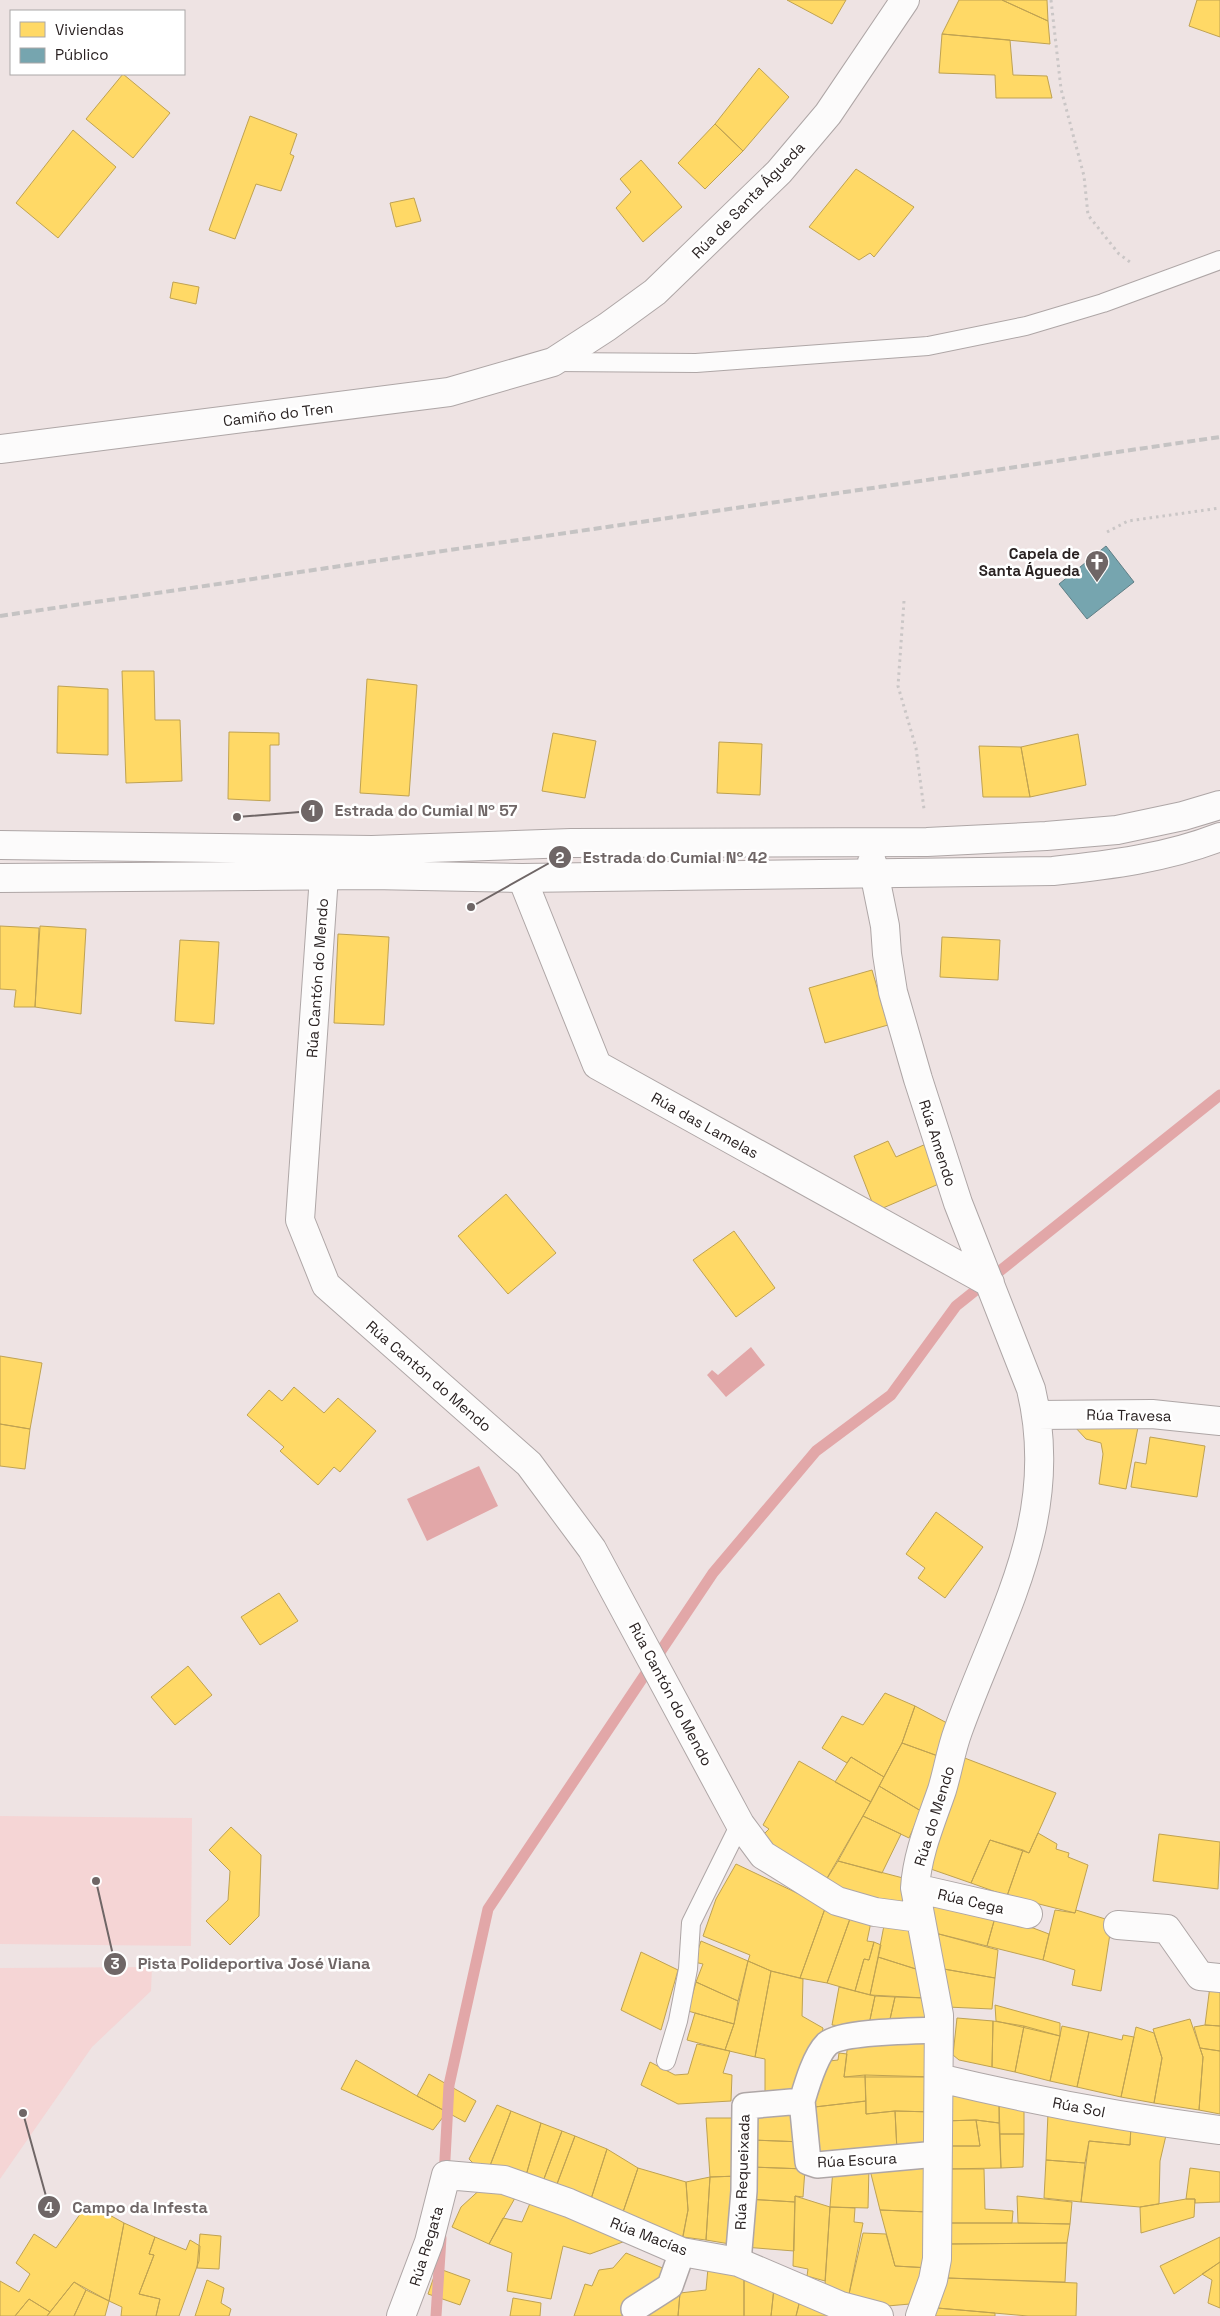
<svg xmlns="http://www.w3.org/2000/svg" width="1220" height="2316" viewBox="0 0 1220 2316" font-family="'Space Grotesk',sans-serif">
<rect width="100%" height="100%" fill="#eee3e3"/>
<!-- green -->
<path fill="#f5d5d5" d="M 0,1816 L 192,1818 L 191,1946 L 0,1944 Z
M 152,1967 L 151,1991 L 92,2047 L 0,2179 L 0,1968 Z"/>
<!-- water -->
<path fill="#e2a7a8" d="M 751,1347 L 765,1365 L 726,1397 L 707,1375 L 712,1370 L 718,1375 Z
M 479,1466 L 498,1506 L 427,1541 L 407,1499 Z"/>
<!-- homes -->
<path fill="#ffd966" stroke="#bfa252" d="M 787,0 L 846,0 L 832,24 Z
M 959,0 L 1002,0 L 1048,21 L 1050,44 L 942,34 Z
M 1002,0 L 1047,0 L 1048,21 Z
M 1197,0 L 1220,0 L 1220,37 L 1189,26 Z
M 942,34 L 1010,40 L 1013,75 L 1047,76 L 1052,98 L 996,98 L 995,75 L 939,73 Z
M 759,68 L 789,97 L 743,151 L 715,124 Z
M 123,74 L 170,113 L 133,158 L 86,119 Z
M 250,116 L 297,134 L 290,154 L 294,156 L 281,191 L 256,184 L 235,239 L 209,230 Z
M 715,124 L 743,151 L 705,189 L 678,163 Z
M 73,130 L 116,167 L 58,238 L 16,203 Z
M 641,160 L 682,207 L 643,242 L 616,208 L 631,192 L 620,179 Z
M 856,169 L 914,207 L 874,257 L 870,253 L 859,260 L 809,227 Z
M 414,198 L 421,221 L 396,227 L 390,203 Z
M 173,282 L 199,287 L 196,304 L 170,298 Z
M 122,671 L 154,671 L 155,720 L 180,720 L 182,781 L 126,783 Z
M 367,679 L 417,685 L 409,796 L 360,793 Z
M 58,686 L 108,689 L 108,755 L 57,753 Z
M 229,732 L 279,733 L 279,745 L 270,745 L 270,801 L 228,799 Z
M 553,733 L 596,741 L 585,798 L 542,791 Z
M 1078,734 L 1086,785 L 1030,797 L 1021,747 Z
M 719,742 L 762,744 L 760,795 L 717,793 Z
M 979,746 L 1021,747 L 1030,797 L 983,797 Z
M 0,926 L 39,928 L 35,1007 L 14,1007 L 16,990 L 0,989 Z
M 40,926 L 86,929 L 81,1014 L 35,1007 Z
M 338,934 L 389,937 L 384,1025 L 334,1023 Z
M 942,937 L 1000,940 L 998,980 L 940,977 Z
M 180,940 L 219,942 L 214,1024 L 175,1021 Z
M 872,970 L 888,1025 L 825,1043 L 809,988 Z
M 888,1141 L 896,1157 L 926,1144 L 941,1183 L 883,1208 L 872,1202 L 854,1156 Z
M 506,1194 L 556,1253 L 508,1294 L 458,1236 Z
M 734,1231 L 775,1288 L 736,1317 L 693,1260 Z
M 0,1356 L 42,1363 L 30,1429 L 0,1424 Z
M 294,1387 L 324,1413 L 338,1398 L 376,1431 L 340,1472 L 334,1467 L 318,1485 L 280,1451 L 284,1447 L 247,1415 L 269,1390 L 282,1401 Z
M 1139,1422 L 1126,1489 L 1099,1484 L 1103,1454 L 1101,1443 L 1086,1439 L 1074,1426 Z
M 0,1424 L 30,1429 L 25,1469 L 0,1466 Z
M 1150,1437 L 1205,1446 L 1197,1497 L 1131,1487 L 1135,1462 L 1146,1464 Z
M 936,1512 L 983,1547 L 945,1598 L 918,1578 L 925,1568 L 906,1554 Z
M 279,1593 L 298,1621 L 260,1645 L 241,1617 Z
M 188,1666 L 212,1695 L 175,1725 L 151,1697 Z
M 885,1693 L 915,1706 L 902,1743 L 884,1777 L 851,1757 L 847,1763 L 822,1748 L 842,1716 L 863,1725 Z
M 915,1706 L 947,1723 L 938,1756 L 902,1743 Z
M 902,1743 L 938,1756 L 921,1811 L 879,1786 Z
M 851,1757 L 884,1777 L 871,1802 L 835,1782 Z
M 962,1757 L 1056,1793 L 1029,1853 L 990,1840 L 971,1883 L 925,1867 Z
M 799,1761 L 871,1802 L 823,1885 L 767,1843 L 764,1834 L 769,1829 L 763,1825 Z
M 879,1786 L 921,1811 L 909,1838 L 863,1816 Z
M 863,1816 L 901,1834 L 882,1873 L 838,1861 Z
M 231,1827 L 261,1855 L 259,1916 L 230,1945 L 206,1921 L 228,1900 L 230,1871 L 209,1850 Z
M 1038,1833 L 1057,1844 L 1056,1849 L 1069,1853 L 1068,1857 L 1088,1865 L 1075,1913 L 1007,1896 L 1023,1850 L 1029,1853 Z
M 1159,1834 L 1220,1842 L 1218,1889 L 1153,1881 Z
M 990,1840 L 1023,1850 L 1007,1896 L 971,1883 Z
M 838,1861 L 903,1878 L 905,1910 L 823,1885 Z
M 736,1864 L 797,1893 L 827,1903 L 800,1978 L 771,1971 L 748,1961 L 750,1955 L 703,1936 L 716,1899 Z
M 932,1896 L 996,1914 L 987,1946 L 935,1933 Z
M 827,1903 L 851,1916 L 827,1983 L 800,1978 Z
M 1055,1910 L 1075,1913 L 1076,1910 L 1112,1921 L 1101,1991 L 1072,1985 L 1075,1970 L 1043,1960 Z
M 996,1914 L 1049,1934 L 1043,1960 L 987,1946 Z
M 851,1916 L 871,1922 L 867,1941 L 874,1942 L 869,1960 L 864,1959 L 855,1991 L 827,1983 Z
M 885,1920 L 918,1927 L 919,1970 L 878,1957 Z
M 935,1933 L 998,1950 L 995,1978 L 938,1968 Z
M 701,1941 L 748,1961 L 738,2001 L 696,1982 L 703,1964 L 694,1962 Z
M 874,1942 L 881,1945 L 870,1995 L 855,1991 L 864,1959 L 869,1960 Z
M 641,1952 L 678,1970 L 661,2030 L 621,2010 Z
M 878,1957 L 919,1970 L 925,1998 L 870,1995 Z
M 748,1961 L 771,1971 L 755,2057 L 725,2050 L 734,2024 Z
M 938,1968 L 995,1978 L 992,2009 L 947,2007 Z
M 771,1971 L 803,1979 L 802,2016 L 823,2028 L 818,2059 L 786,2096 L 765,2098 L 765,2059 L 755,2057 Z
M 696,1982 L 738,2001 L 734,2024 L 688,2011 Z
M 1210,1986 L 1220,1988 L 1220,2026 L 1205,2025 Z
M 839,1987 L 875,1996 L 868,2029 L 832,2025 Z
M 875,1996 L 895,1997 L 888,2028 L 868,2029 Z
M 895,1997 L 925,1998 L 931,2027 L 888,2028 Z
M 995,2005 L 1060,2023 L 1060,2036 L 996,2021 Z
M 695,2013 L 734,2024 L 725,2050 L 687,2040 Z
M 957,2018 L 993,2021 L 992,2067 L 959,2060 L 953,2055 Z
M 1190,2019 L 1203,2057 L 1199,2110 L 1154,2103 L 1162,2058 L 1153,2029 Z
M 993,2021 L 1024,2026 L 1015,2072 L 992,2067 Z
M 1205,2025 L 1220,2026 L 1220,2051 L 1200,2048 L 1194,2027 Z
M 1024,2026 L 1060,2036 L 1050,2081 L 1015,2072 Z
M 1062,2026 L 1089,2032 L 1077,2087 L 1050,2081 Z
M 1136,2027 L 1154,2033 L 1162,2058 L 1154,2103 L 1121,2097 Z
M 1089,2032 L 1122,2040 L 1123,2035 L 1134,2037 L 1121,2097 L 1077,2087 Z
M 935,2037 L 935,2077 L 844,2077 L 848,2042 Z
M 697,2044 L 730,2051 L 723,2073 L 732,2075 L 731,2101 L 678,2104 L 641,2085 L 650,2062 L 675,2075 L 688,2074 Z
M 1200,2048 L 1220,2051 L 1220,2114 L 1199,2110 L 1203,2057 Z
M 839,2053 L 847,2054 L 844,2077 L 865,2075 L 866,2101 L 806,2108 L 821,2062 L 838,2060 Z
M 356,2060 L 417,2096 L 447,2112 L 433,2130 L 341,2089 Z
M 429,2074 L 476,2101 L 465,2122 L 417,2096 Z
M 865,2075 L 935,2077 L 934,2112 L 895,2111 L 866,2114 Z
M 943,2087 L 999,2102 L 999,2123 L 976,2120 L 943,2121 Z
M 866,2101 L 866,2114 L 895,2111 L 897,2151 L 817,2156 L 806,2108 Z
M 999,2102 L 1024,2106 L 1024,2134 L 1000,2134 Z
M 497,2105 L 511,2111 L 489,2168 L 474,2164 L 469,2159 Z
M 802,2106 L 803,2142 L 752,2140 L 754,2108 Z
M 511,2111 L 541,2123 L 525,2179 L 490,2166 Z
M 895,2111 L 934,2112 L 933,2149 L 897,2151 Z
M 1048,2113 L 1131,2125 L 1130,2145 L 1089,2141 L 1085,2163 L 1046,2160 Z
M 706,2118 L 738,2118 L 739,2176 L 710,2177 Z
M 976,2120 L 980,2146 L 943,2146 L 943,2121 Z
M 976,2120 L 999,2123 L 1001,2168 L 943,2169 L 943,2146 L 980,2146 Z
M 541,2123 L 562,2131 L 542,2184 L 525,2179 Z
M 1131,2125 L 1167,2131 L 1160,2161 L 1159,2204 L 1140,2207 L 1081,2202 L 1089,2141 L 1130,2145 Z
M 562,2131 L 575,2136 L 555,2189 L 542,2184 Z
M 1000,2134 L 1024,2134 L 1023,2167 L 1001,2168 Z
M 575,2136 L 607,2149 L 591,2199 L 556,2187 Z
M 752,2140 L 803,2142 L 805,2169 L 751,2167 Z
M 607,2149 L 638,2168 L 622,2215 L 591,2199 Z
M 1046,2160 L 1085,2163 L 1081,2202 L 1044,2198 Z
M 931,2162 L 929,2212 L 880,2210 L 869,2166 Z
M 869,2166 L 868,2208 L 830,2207 L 833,2169 Z
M 751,2167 L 805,2169 L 803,2197 L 795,2196 L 795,2202 L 747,2199 Z
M 638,2168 L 686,2182 L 688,2210 L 681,2245 L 622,2215 Z
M 1190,2168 L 1220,2172 L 1220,2202 L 1195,2203 L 1195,2199 L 1186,2199 Z
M 943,2169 L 984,2169 L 985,2209 L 1013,2211 L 1012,2223 L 945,2223 Z
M 739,2176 L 736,2245 L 706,2240 L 710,2177 Z
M 710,2177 L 706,2240 L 683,2237 L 688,2210 L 686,2182 Z
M 485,2185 L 515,2198 L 489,2244 L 452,2227 L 461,2207 Z
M 795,2196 L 830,2207 L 825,2281 L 807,2276 L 808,2269 L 793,2266 Z
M 1017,2196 L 1072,2202 L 1070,2224 L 1018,2223 Z
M 747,2199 L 795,2202 L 794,2251 L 744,2247 Z
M 1186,2199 L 1195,2199 L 1194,2217 L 1141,2233 L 1140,2207 Z
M 531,2201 L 631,2239 L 590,2254 L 563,2246 L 551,2299 L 507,2291 L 512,2253 L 489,2244 L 503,2218 L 522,2222 Z
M 88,2203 L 124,2223 L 109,2301 L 74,2282 L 50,2312 L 29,2299 L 15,2316 L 0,2316 L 0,2281 L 19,2292 L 30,2274 L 16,2263 L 34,2234 L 56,2248 Z
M 830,2207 L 855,2208 L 854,2222 L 863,2223 L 849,2294 L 825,2285 Z
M 880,2210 L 929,2212 L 930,2268 L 895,2266 Z
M 124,2223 L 155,2237 L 149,2254 L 154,2255 L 139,2294 L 160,2299 L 156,2316 L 121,2316 L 122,2307 L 109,2301 Z
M 945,2223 L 1018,2223 L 1070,2224 L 1067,2243 L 948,2244 Z
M 863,2233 L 886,2234 L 895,2266 L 930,2268 L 910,2304 L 876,2307 L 847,2303 Z
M 200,2234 L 221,2236 L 219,2269 L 197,2268 Z
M 155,2237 L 186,2250 L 190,2240 L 200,2246 L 199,2261 L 179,2316 L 156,2316 L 160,2299 L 139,2294 L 154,2255 L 149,2254 Z
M 1220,2237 L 1220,2262 L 1174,2294 L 1160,2266 Z
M 1067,2243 L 1065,2282 L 947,2278 L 948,2244 Z
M 626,2253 L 665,2269 L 660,2280 L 630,2316 L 574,2316 L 585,2284 L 592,2286 L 599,2270 L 613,2268 Z
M 1220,2262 L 1220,2308 L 1208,2303 L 1212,2280 L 1202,2274 Z
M 437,2268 L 470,2280 L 460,2305 L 428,2294 Z
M 708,2268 L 744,2276 L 744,2316 L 678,2316 L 680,2293 L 706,2290 Z
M 744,2276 L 774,2288 L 771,2316 L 744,2316 Z
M 947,2278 L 1077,2283 L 1076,2316 L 1028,2316 L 937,2308 Z
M 207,2280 L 224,2288 L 221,2303 L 231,2309 L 229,2316 L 195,2316 Z
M 74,2282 L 86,2290 L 74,2316 L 47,2316 Z
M 774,2288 L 800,2300 L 796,2316 L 771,2316 Z
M 86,2290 L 109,2301 L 105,2316 L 74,2316 Z
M 680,2293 L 678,2316 L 647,2316 L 647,2307 Z
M 513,2298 L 541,2303 L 540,2316 L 510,2316 Z
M 29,2299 L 50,2312 L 47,2316 L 15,2316 Z
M 800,2300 L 843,2316 L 796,2316 Z
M 937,2308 L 995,2313 L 995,2316 L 935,2316 Z"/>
<!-- public -->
<path fill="#76a5af" stroke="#5f7e85" d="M 1106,546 L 1134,582 L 1087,619 L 1059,584 Z"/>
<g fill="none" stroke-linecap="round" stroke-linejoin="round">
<!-- stream -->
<path stroke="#e2a7a8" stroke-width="11" d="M 444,2177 L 449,2085 L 488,1909 L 713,1573 L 816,1451 L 891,1395 L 956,1306 L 1220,1095
M 436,2316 L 441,2238"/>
<!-- service casing -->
<g stroke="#aea6a6" stroke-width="20">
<path id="service" d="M 554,362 L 696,363 L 928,346 L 1026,326 L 1103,303 L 1220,260
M 666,2061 L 678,2021 L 688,1969 L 691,1923 L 740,1824"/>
</g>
<!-- pedestrian casing -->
<g stroke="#aea6a6" stroke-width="28">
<path id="pedestrian" d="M 802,2101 L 808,2162 L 817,2165 L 937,2154
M 738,2262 L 744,2191 L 745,2106 L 802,2101 C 807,2084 815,2056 827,2044 C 841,2031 916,2031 938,2030
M 634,2309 L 670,2286 L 682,2252"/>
</g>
<!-- minor casing -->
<g stroke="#aea6a6" stroke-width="30">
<path id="minor" d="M 0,449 L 449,392 L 553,362 L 607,327 L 655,292 L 779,172 L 828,114 L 905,0
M 872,862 L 885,926 L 887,954 L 893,992 L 918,1079 L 958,1203 L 1031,1389 C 1062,1519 1000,1614 958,1731 C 951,1750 948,1770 942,1790 C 931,1822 917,1854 915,1888 L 939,2015 L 937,2259 L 933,2280 L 920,2316
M 324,876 L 300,1220 L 326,1285 L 529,1464 L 592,1549 L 740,1824 L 763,1855 L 837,1901 L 875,1912 L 920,1918
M 522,878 L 597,1065 L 990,1283
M 1037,1415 L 1152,1414 L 1220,1421
M 915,1888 L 1028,1914
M 1118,1925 L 1167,1929 L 1200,1976 L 1220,1978
M 939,2078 C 1031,2100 1125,2118 1220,2130
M 401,2316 L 429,2242 L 446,2175 L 504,2180 L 569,2203 L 682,2252 L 738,2262 L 841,2306 L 879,2316"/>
</g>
<!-- tertiary casing -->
<g stroke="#aea6a6" stroke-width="30">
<path id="tertiary" d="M 0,845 L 372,850 L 571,843 L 927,842 L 1046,836 L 1117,830 L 1183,816 L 1220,805
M 0,878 L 372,875 L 522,878 L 1053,871 C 1110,865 1166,858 1220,837"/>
</g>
<!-- path -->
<path stroke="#cac6c6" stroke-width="3" stroke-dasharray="2.5 4" stroke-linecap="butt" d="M 1051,0 L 1061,89 L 1084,176 L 1088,215 L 1119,254 L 1130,262
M 1107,532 L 1128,521 L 1220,508
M 904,601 L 898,686 L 916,748 L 924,809"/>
<!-- service -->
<use href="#service" stroke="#fcfbfb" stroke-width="18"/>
<!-- pedestrian -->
<use href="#pedestrian" stroke="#fcfbfb" stroke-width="25"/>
<!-- minor -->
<use href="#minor" stroke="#fcfbfb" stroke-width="28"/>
<!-- tertiary -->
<use href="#tertiary" stroke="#fcfbfb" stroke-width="28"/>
<!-- rail -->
<path stroke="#c5c3c3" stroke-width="4" stroke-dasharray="8 4" stroke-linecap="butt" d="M 0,616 L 1220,437"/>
</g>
<!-- icons -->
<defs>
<g id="church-pin" transform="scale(1.25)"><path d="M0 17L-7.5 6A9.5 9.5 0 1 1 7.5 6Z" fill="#6f6666" stroke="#fff"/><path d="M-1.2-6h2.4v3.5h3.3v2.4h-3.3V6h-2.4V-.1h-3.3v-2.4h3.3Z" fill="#fff"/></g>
</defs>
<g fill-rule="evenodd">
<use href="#church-pin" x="1097" y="562"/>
</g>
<g text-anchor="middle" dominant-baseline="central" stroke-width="5" stroke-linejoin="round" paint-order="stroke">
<!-- street labels -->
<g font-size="15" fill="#2a2222" stroke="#fff">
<text transform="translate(748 200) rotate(-46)">Rúa de Santa Águeda</text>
<text transform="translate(278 414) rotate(-7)">Camiño do Tren</text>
<text transform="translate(317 978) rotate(-86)">Rúa Cantón do Mendo</text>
<text transform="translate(705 1125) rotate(29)">Rúa das Lamelas</text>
<text transform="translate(938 1143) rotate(72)">Rúa Amendo</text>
<text transform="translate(429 1376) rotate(41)">Rúa Cantón do Mendo</text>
<text transform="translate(1129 1415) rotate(1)">Rúa Travesa</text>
<text transform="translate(671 1694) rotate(62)">Rúa Cantón do Mendo</text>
<text transform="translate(934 1816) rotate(-73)">Rúa do Mendo</text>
<text transform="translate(971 1901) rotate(13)">Rúa Cega</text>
<text transform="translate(1079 2107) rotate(11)">Rúa Sol</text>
<text transform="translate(857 2160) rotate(-3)">Rúa Escura</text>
<text transform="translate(742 2172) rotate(-88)">Rúa Requeixada</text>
<text transform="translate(649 2236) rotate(21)">Rúa Macías</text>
<text transform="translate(426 2246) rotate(-73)">Rúa Regata</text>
</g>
<!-- poi labels -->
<g font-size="15" font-weight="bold" fill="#2a2222" stroke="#fff" text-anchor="end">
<text x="1080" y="553">Capela de<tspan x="1080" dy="17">Santa Águeda</tspan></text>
</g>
</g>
<!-- callouts -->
<path fill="none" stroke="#6f6666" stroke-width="2" d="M237 817L312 811M471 907L560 857M96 1881L115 1964M23 2113L49 2207"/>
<g fill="#6f6666" stroke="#fff" stroke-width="2">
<circle cx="237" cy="817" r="5"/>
<circle cx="471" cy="907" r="5"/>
<circle cx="96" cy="1881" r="5"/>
<circle cx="23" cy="2113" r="5"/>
<circle cx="312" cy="811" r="12"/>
<circle cx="560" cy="857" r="12"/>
<circle cx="115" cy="1964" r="12"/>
<circle cx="49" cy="2207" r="12"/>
</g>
<g font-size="15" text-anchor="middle" font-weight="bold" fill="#fff">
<text x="312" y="816">1</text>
<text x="560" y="863">2</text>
<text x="115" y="1969">3</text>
<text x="49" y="2213">4</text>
</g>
<g font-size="16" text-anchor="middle" font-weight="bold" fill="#6f6666" stroke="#fff" stroke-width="5" stroke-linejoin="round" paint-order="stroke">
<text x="426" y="816">Estrada do Cumial Nº 57</text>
<text x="675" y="863">Estrada do Cumial Nº 42</text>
<text x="254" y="1969">Pista Polideportiva José Viana</text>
<text x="140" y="2213">Campo da Infesta</text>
</g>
<!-- legend -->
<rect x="10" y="10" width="175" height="65" fill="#ffffff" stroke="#aaa7a7"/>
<rect x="20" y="22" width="25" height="15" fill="#ffd966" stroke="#aaa7a7"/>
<text x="55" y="35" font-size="15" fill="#2a2222">Viviendas</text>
<rect x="20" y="48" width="25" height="15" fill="#76a5af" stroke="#aaa7a7"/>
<text x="55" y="60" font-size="15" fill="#2a2222">Público</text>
</svg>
